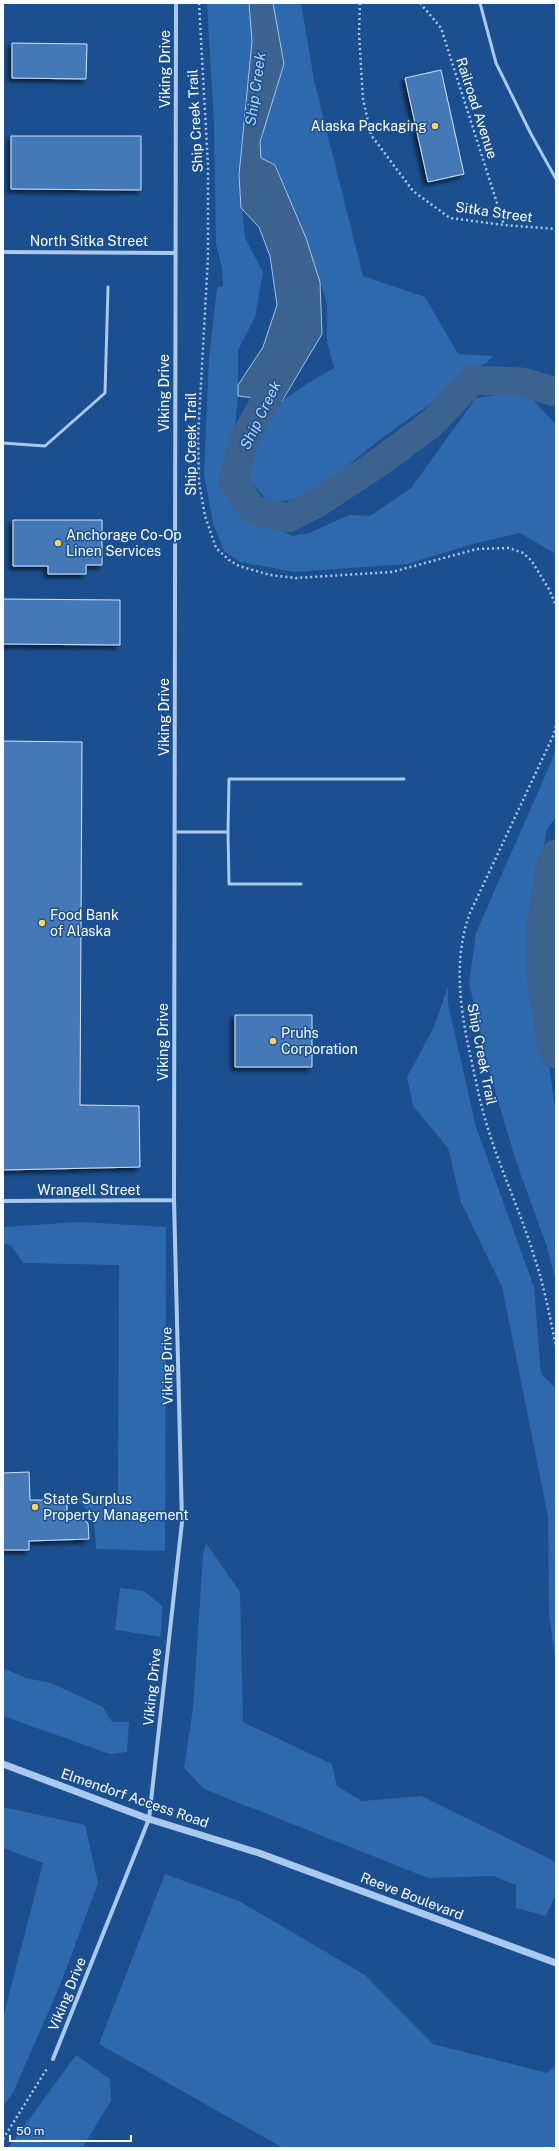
<svg xmlns="http://www.w3.org/2000/svg" width="559" height="2151" viewBox="0 0 559 2151" font-family="'Public Sans',sans-serif">
<defs>
<filter id="shadow"><feDropShadow dx="-3.5" dy="3.5" stdDeviation="2" flood-color="#0009"/></filter>
</defs>
<rect width="100%" height="100%" fill="#1b4f8f"/>
<!-- green -->
<path fill="#2e69ad" d="M 207,3 L 249,3 L 252,41 L 239,176 L 245,238 L 263,272 L 255,317 L 238,350 L 238,396 L 234,434 L 226,470 L 233,496 L 248,514 L 292,536 L 309,533 L 349,515 L 370,516 L 411,488 L 476,398 L 512,393 L 532,399 L 556,425 L 556,554 L 520,533 L 473,544 L 407,564 L 294,572 L 240,562 L 224,551 L 213,523 L 204,473 L 209,359 L 217,288 L 223,286 L 222,268 L 216,244 L 214,123 Z
M 273,3 L 301,3 L 314,80 L 363,276 L 425,297 L 458,354 L 493,356 L 486,363 L 459,374 L 447,392 L 382,438 L 306,499 L 269,502 L 248,479 L 246,459 L 282,401 L 308,383 L 334,368 L 327,341 L 327,304 L 317,272 L 276,165 L 261,158 L 260,142 L 284,64 Z
M 556,748 L 556,817 L 547,829 L 533,906 L 533,991 L 548,1058 L 556,1114 L 556,1281 L 547,1247 L 516,1161 L 491,1077 L 469,983 L 476,933 L 552,760 Z
M 448,986 L 448,1004 L 476,1127 L 534,1287 L 541,1374 L 556,1388 L 556,1664 L 549,1614 L 548,1517 L 502,1287 L 461,1202 L 448,1148 L 413,1106 L 407,1077 L 434,1027 Z
M 80,1222 L 166,1227 L 165,1551 L 96,1549 L 94,1519 L 78,1499 L 118,1495 L 119,1265 L 23,1263 L 11,1245 L 3,1244 L 3,1227 Z
M 206,1543 L 240,1592 L 243,1722 L 332,1764 L 337,1786 L 362,1801 L 421,1796 L 556,1862 L 556,1894 L 546,1916 L 516,1908 L 516,1885 L 493,1876 L 428,1878 L 204,1789 L 184,1768 L 193,1708 L 203,1555 Z
M 120,1588 L 144,1591 L 162,1606 L 161,1637 L 115,1630 Z
M 3,1668 L 26,1678 L 51,1683 L 103,1707 L 112,1722 L 129,1722 L 127,1752 L 110,1754 L 3,1716 Z
M 3,1807 L 85,1825 L 98,1883 L 61,1983 L 13,2093 L 3,2106 L 3,2018 L 43,1863 L 3,1848 Z
M 165,1874 L 239,1901 L 365,1975 L 433,2044 L 547,2073 L 556,2066 L 556,2148 L 283,2148 L 99,2044 Z
M 76,2055 L 110,2079 L 111,2101 L 82,2148 L 8,2148 Z"/>
<!-- water -->
<path fill="#3c6290" stroke="#9cc4f0" d="M 249,3 L 273,3 L 284,64 L 260,142 L 261,158 L 275,165 L 306,238 L 320,282 L 322,334 L 282,401 L 238,396 L 238,385 L 263,347 L 277,305 L 270,256 L 259,227 L 241,208 L 239,175 L 252,41 Z"/>
<g fill="none" stroke-linecap="round" stroke-linejoin="round">
<!-- stream -->
<path stroke="#9cc4f0" stroke-width="5" d="M 541,932 L 556,919"/>
<!-- river -->
<path stroke="#3c6290" stroke-width="29" d="M 285,366 L 244,439 L 233,481 L 253,510 L 288,518 L 319,502 L 378,463 L 431,424 L 473,380 L 522,382 L 556,392
M 556,854 L 551,862 L 541,925 L 541,972 L 551,1046 L 556,1054"/>
</g>
<!-- building -->
<path fill="#4478b7" stroke="#cfe3fa" filter="url(#shadow)" d="M 12,43 L 87,44 L 86,79 L 12,78 Z
M 441,70 L 464,174 L 428,182 L 405,78 Z
M 11,136 L 141,136 L 141,190 L 11,189 Z
M 13,520 L 102,520 L 102,565 L 86,565 L 86,574 L 48,574 L 48,566 L 13,566 Z
M 3,599 L 120,600 L 120,645 L 3,644 Z
M 3,741 L 82,742 L 80,1105 L 139,1106 L 140,1167 L 3,1170 Z
M 235,1015 L 312,1015 L 312,1067 L 235,1067 Z
M 29,1472 L 30,1500 L 67,1500 L 67,1515 L 76,1515 L 88,1523 L 89,1539 L 29,1541 L 29,1550 L 3,1550 L 3,1473 Z"/>
<g fill="none" stroke-linecap="round" stroke-linejoin="round">
<!-- path -->
<path stroke="#a9c9ee" stroke-width="2.5" stroke-dasharray="2 3" stroke-linecap="butt" d="M 199,3 L 208,166 L 208,257 L 198,438 L 199,482 L 205,516 L 216,548 L 229,560 L 239,566 L 270,575 L 296,578 L 392,572 L 477,549 L 509,548 L 523,553 L 531,560 L 549,589 L 556,606
M 360,3 L 359,33 L 363,99 L 371,135 L 413,191 L 450,218 L 504,225 L 556,229
M 420,3 L 441,28 L 504,225
M 556,726 L 554,734 L 470,913 C 453,958 460,1008 470,1054 C 475,1076 479,1099 486,1122 C 499,1167 520,1210 534,1256 C 544,1286 550,1316 556,1347
M 3,2139 L 48,2067"/>
<!-- service -->
<path stroke="#a9c9ee" stroke-width="3" d="M 480,3 L 496,63 L 531,134 L 556,179
M 3,443 L 45,446 L 105,393 L 108,287
M 174,832 L 228,832 L 229,779 L 404,779
M 228,832 L 229,884 L 301,884"/>
<!-- minor -->
<path stroke="#a9c9ee" stroke-width="4" d="M 3,252 L 175,253
M 3,1201 L 174,1200
M 53,2059 L 149,1819 L 182,1522 L 174,1200 L 176,3"/>
<!-- tertiary -->
<path stroke="#a9c9ee" stroke-width="7" d="M 3,1764 L 149,1819 L 259,1853 L 556,1963"/>
</g>
<!-- markers -->
<g fill="#ffd166" stroke="#1b4f8f" stroke-width="1.5">
<circle cx="435" cy="126" r="4"/>
<circle cx="58" cy="543" r="4"/>
<circle cx="42" cy="923" r="4"/>
<circle cx="273" cy="1041" r="4"/>
<circle cx="35" cy="1507" r="4"/>
</g>
<g text-anchor="middle" dominant-baseline="central" stroke-width="3" stroke-linejoin="round" paint-order="stroke">
<!-- street labels -->
<g font-size="14" fill="#fff" stroke="#1b4f8f">
<text transform="translate(165 69) rotate(-90)">Viking Drive</text>
<text transform="translate(477 108) rotate(72)">Railroad Avenue</text>
<text transform="translate(195 121) rotate(-93)">Ship Creek Trail</text>
<text transform="translate(494 212) rotate(8)">Sitka Street</text>
<text x="89" y="241">North Sitka Street</text>
<text transform="translate(164 393) rotate(-90)">Viking Drive</text>
<text transform="translate(191 444) rotate(-90)">Ship Creek Trail</text>
<text transform="translate(164 717) rotate(-90)">Viking Drive</text>
<text transform="translate(163 1042) rotate(-90)">Viking Drive</text>
<text transform="translate(482 1054) rotate(79)">Ship Creek Trail</text>
<text x="89" y="1190">Wrangell Street</text>
<text transform="translate(167 1366) rotate(-91)">Viking Drive</text>
<text transform="translate(152 1687) rotate(-84)">Viking Drive</text>
<text transform="translate(135 1798) rotate(19)">Elmendorf Access Road</text>
<text transform="translate(412 1896) rotate(21)">Reeve Boulevard</text>
<text transform="translate(67 1994) rotate(-68)">Viking Drive</text>
</g>
<!-- poi labels -->
<g font-size="14" fill="#fff" stroke="#1b4f8f" text-anchor="start">
<text x="427" y="126" text-anchor="end">Alaska Packaging</text>
<text x="66" y="535">Anchorage Co-Op<tspan x="66" dy="16">Linen Services</tspan></text>
<text x="50" y="915">Food Bank<tspan x="50" dy="16">of Alaska</tspan></text>
<text x="281" y="1033">Pruhs<tspan x="281" dy="16">Corporation</tspan></text>
<text x="43" y="1499">State Surplus<tspan x="43" dy="16">Property Management</tspan></text>
</g>
<!-- water labels -->
<g font-size="15" font-style="italic" fill="#b5d3f5" stroke="#1b4f8f">
<text transform="translate(255 89) rotate(-82)">Ship Creek</text>
<text transform="translate(260 415) rotate(-64)">Ship Creek</text>
</g>
</g>
<!-- border -->
<rect width="559" height="2151" fill="none" stroke="#ffffff" stroke-width="8"/>
<!-- scale -->
<path d="M10 2135v6h121v-6" fill="none" stroke="#ffffff" stroke-width="2"/>
<text x="16" y="2135" font-size="12" fill="#ffffff" stroke="#1b4f8f" stroke-width="3" paint-order="stroke">50 m</text>
</svg>
